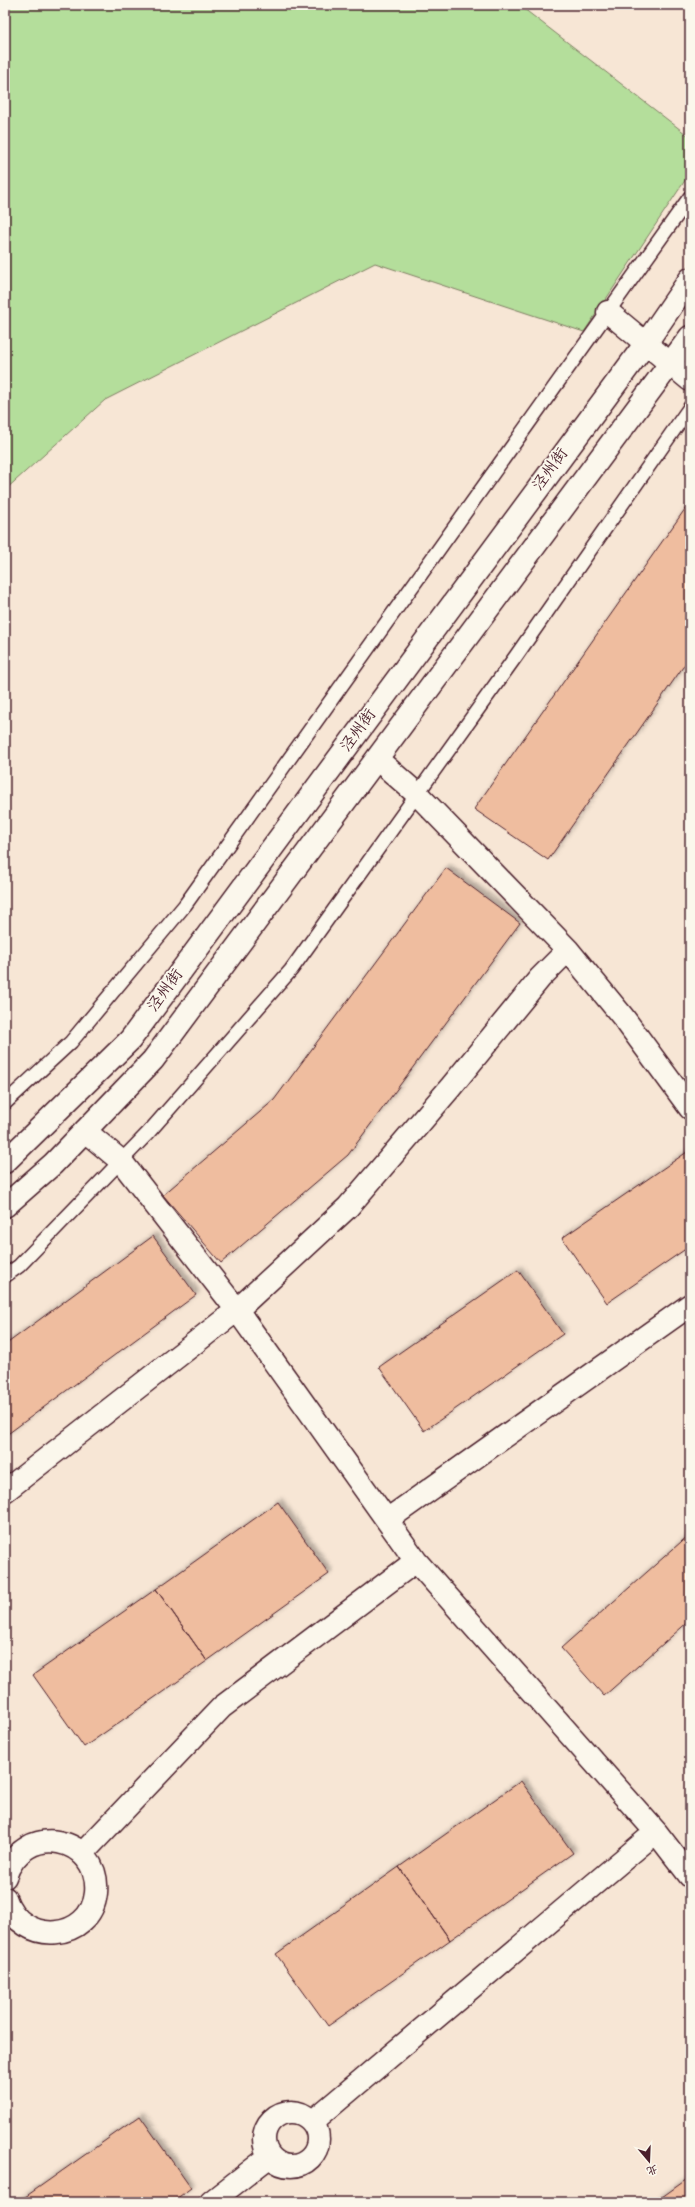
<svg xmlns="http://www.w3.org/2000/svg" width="695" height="2207" viewBox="0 0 695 2207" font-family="Dekko,'LXGW WenKai TC',sans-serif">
<defs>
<filter id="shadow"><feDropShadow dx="3.5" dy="-3.5" stdDeviation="2" flood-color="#0004"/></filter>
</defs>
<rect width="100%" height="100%" fill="#f7e6d5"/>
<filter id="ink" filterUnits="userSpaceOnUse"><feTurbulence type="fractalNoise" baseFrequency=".025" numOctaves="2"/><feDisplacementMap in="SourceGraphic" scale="8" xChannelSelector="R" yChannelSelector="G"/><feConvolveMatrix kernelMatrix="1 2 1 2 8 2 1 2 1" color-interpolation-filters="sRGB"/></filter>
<g filter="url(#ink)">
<!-- green -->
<path fill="#b4de9b" stroke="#7f7e63" d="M 5,5 L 519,5 L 690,137 L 690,173 L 584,332 L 375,263 L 105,400 L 5,490 Z"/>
<!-- building -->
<path fill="#efbd9f" stroke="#4a1f2b" filter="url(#shadow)" d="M 690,502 L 690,657 L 548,860 L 474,809 Z
M 446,868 L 520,923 L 348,1155 L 221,1263 L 163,1195 L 274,1100 Z
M 687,1152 L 690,1156 L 690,1246 L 607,1303 L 562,1238 Z
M 153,1236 L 196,1295 L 5,1436 L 5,1345 Z
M 518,1270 L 563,1334 L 424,1431 L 379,1367 Z
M 278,1502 L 329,1574 L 207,1661 L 156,1589 Z
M 690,1534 L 690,1620 L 604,1696 L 561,1648 Z
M 156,1589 L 207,1661 L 84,1747 L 33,1675 Z
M 521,1781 L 573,1853 L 450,1940 L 399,1867 Z
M 399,1867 L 450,1940 L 328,2026 L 276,1954 Z
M 140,2116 L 191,2188 L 172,2202 L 18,2202 Z
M 690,2177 L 690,2202 L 655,2202 Z"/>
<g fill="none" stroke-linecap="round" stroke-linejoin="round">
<!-- service casing -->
<g stroke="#4a1f2b" stroke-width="16">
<path id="service" d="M 5,1103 L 71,1042 L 185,905 L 690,197
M 5,1276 L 19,1266 L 148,1133 L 291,970 L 516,656 L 690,407"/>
</g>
<!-- minor casing -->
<g stroke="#4a1f2b" stroke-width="25">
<path id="minor" d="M 608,312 L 690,380
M 377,759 L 417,794 L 568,950 L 623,1017 L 690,1108
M 85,1131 L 121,1161 L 237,1310 L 416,1561 L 656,1832 L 690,1876
M 5,1491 L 237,1310 L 348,1207 L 450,1088 L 540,978 L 568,950
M 387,1520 L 690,1305
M 82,1854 L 222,1707 L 416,1561
M 5,1877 C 23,1820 101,1836 96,1893 C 91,1941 22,1948 5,1898
M264 2139a27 27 0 1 1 54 0a27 27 0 1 1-54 0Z
M 312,2122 L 656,1832
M 211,2202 L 270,2156"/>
</g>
<!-- secondary casing -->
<g stroke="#4a1f2b" stroke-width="25">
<path id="secondary" d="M 5,1162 L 130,1040 L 646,343 L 690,279
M 5,1206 L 53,1164 L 153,1060 L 690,337"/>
</g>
<!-- service -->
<use href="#service" stroke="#fbf7ec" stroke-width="13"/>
<!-- minor -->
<use href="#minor" stroke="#fbf7ec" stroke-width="22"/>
<!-- secondary -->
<use href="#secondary" stroke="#fbf7ec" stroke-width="22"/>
</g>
</g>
<g text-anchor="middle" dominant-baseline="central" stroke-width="4" stroke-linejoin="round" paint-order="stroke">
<!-- street labels -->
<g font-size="16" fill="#4a1f2b" stroke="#fbf7ec">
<text transform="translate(551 470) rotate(-54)">泾州街</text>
<text transform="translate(359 731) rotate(-54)">泾州街</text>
<text transform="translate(166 991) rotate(-54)">泾州街</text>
</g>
</g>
<!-- margin -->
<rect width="695" height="2207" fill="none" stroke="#fbf7ec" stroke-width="20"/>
<rect x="10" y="10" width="675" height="2187" fill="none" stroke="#4a1f2b" stroke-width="1.5" filter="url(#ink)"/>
<!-- north arrow -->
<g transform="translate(649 2161) rotate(161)" stroke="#fbf7ec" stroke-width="3" paint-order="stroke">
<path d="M0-3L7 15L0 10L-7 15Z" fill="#4a1f2b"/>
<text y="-6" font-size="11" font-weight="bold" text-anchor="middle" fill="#4a1f2b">北</text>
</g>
</svg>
